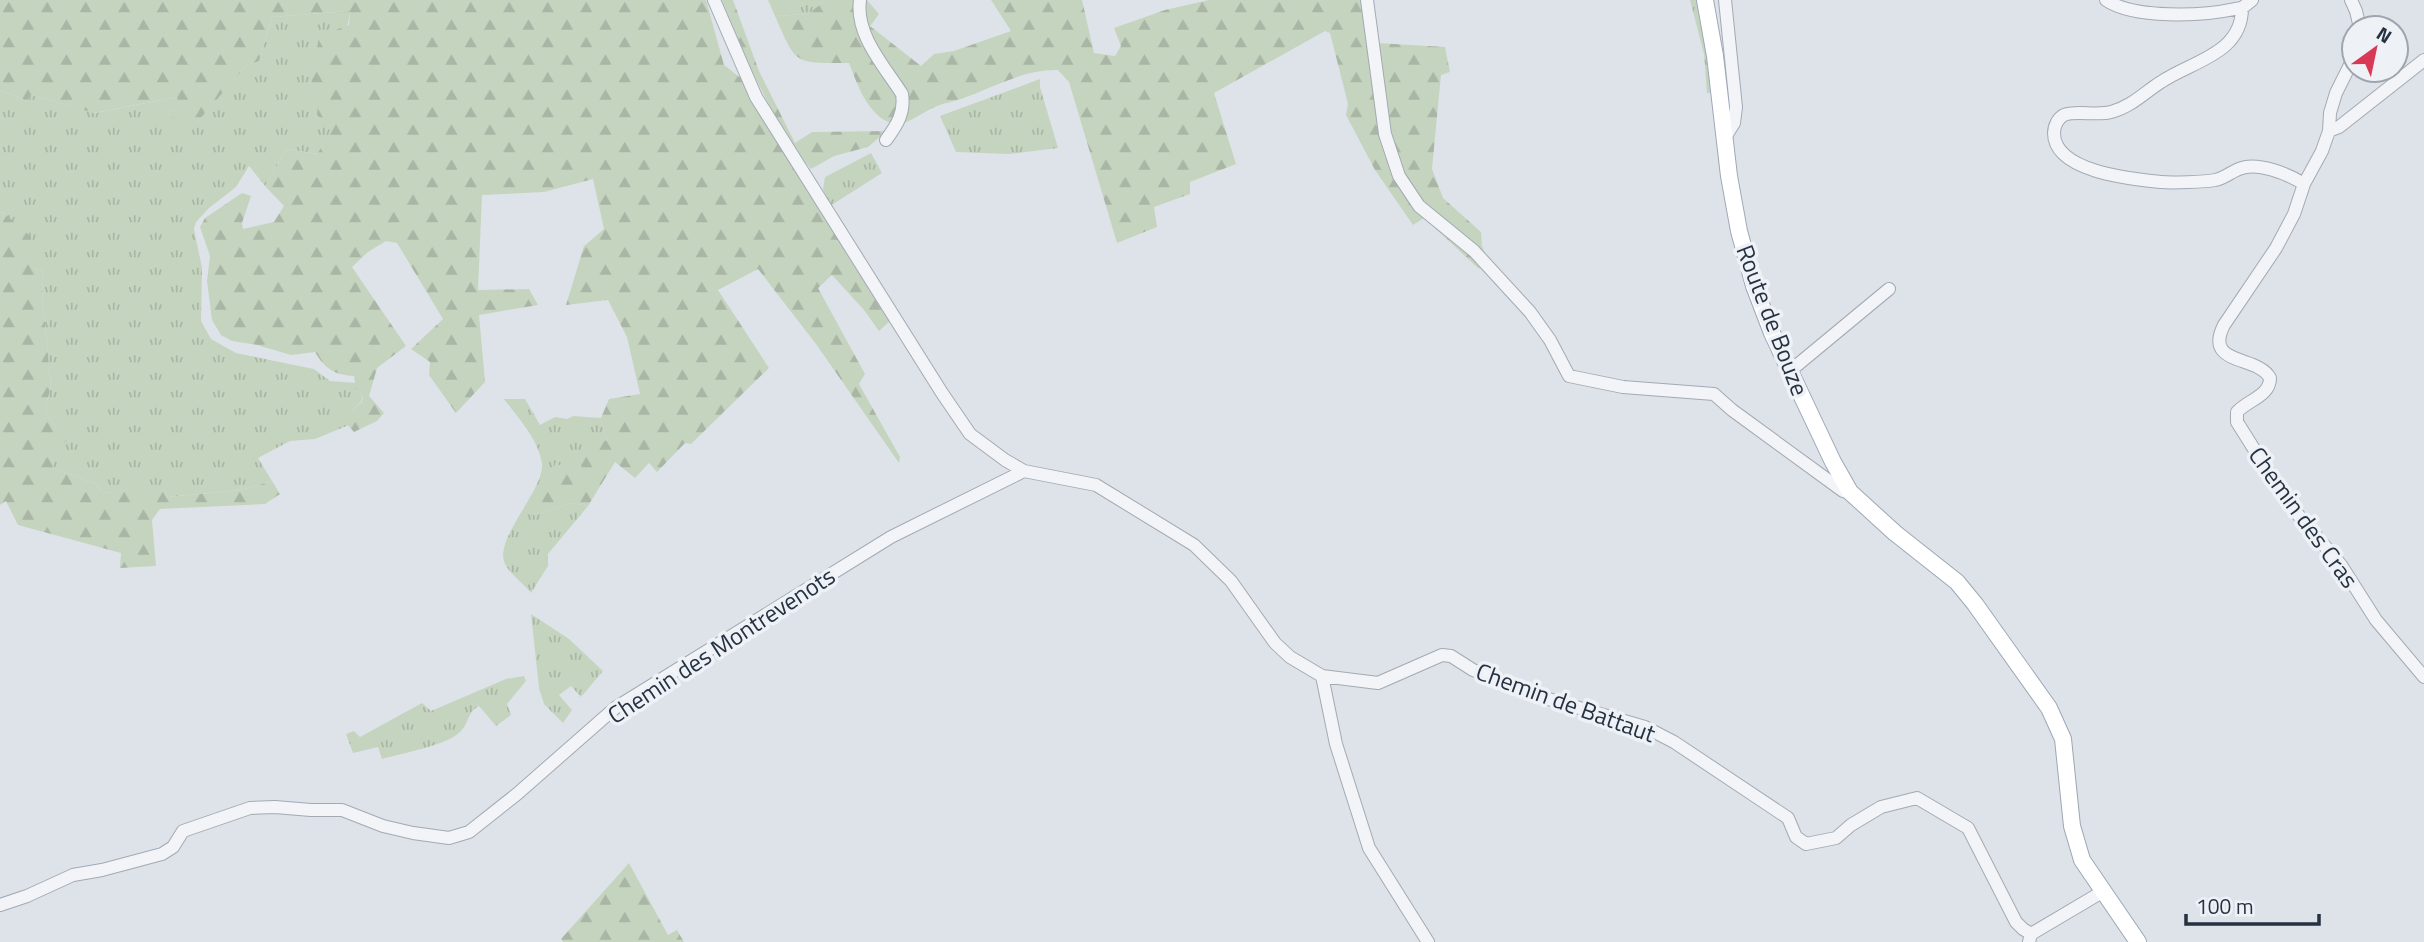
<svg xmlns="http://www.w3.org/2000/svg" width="2424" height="942" viewBox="0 0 2424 942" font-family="'Titillium Web',sans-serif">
<defs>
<pattern id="grass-tufts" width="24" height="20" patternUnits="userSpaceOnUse" patternTransform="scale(1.75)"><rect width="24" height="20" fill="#c5d4bf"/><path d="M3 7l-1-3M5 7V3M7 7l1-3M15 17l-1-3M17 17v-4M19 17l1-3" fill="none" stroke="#a9b6a5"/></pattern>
<pattern id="forest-firs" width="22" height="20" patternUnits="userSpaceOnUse" patternTransform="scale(1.75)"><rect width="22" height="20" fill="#c5d4bf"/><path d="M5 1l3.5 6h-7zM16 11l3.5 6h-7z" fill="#a9b6a5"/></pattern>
</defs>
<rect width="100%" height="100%" fill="#dee3e9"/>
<!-- grass -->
<path fill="url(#grass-tufts)" d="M 768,0 L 826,0 L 808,14 L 775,16 Z
M 1690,0 L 1700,0 L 1714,92 L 1707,93 L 1704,54 Z
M 350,11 C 347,47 320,78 317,115 L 333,129 L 317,154 L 287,149 L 265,186 L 249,166 L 236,187 L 209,208 L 196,222 L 194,229 L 202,268 L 201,321 L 211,339 L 236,353 L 314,369 L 330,381 L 357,383 L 356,389 L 363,395 L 361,402 L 343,419 L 349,425 L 315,439 L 290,441 L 258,458 L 272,481 L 241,490 L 167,497 L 164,489 L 103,493 L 96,484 L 55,469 L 51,459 L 56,427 L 45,410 L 51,386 L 42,292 L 44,272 L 30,266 L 5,214 L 0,211 L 0,90 L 27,101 L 31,95 L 95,113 L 177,97 L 180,107 L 165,112 L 192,127 L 246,66 L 259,61 L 272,17 Z
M 1040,79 L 1040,87 L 1058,148 L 1009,154 L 956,152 L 940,116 Z
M 871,153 L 882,173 L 830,206 L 823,189 L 825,177 Z
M 504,399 L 525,399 L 540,425 L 555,417 L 567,419 L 573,416 L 601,418 L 607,440 L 586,474 L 579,480 L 556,463 L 533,515 L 571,503 L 588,506 L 548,554 L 548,566 L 531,593 C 524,584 510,574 505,564 C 493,539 544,491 542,464 C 539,440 518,418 504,399 Z
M 531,614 L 569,639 L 603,671 L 581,697 L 571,686 L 559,695 L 572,710 L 563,723 L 544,704 L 539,688 Z
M 524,676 L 526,681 L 507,704 L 511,715 L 496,726 L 479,706 C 467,712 469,724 460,732 C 446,746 402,753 382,759 L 378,747 L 353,753 L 346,734 L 354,731 L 360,737 L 422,703 L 431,711 L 506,679 Z"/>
<!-- forest -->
<path fill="url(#forest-firs)" d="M 0,0 L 706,0 L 724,65 L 742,79 L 891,320 L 879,331 L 864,310 L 832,275 L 818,288 L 865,374 L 859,384 L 900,457 L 899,463 L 816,344 L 758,269 L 718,290 L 769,368 L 691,444 L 685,443 L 657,472 L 649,463 L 635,478 L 615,462 L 588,506 L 571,503 L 531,516 L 556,463 L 579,479 L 585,474 L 575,453 L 607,440 L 601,418 L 609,399 L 640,394 L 627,337 L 608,300 L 566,305 L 584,246 L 604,229 L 593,179 L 544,192 L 482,195 L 478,290 L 529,289 L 538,305 L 479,315 L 485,382 L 456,413 L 429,375 L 430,362 L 411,349 L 443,319 L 397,243 L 386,241 L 368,252 L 352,267 L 406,346 L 377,368 L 369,396 L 384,413 L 377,421 L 354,432 L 342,419 L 362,402 L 363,395 L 356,389 L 354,376 C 335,375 325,369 315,352 L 291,355 L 257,345 L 232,341 L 221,335 L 212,320 L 207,281 L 210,256 L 200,227 L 205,218 L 242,193 L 251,196 L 242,223 L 243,229 L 274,222 L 284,206 L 265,186 L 287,149 L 317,154 L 332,130 L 317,115 L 318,101 L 309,97 L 319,36 L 349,25 L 350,11 L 272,17 L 259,61 L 246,66 L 192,128 L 165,112 L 179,107 L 177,97 L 94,113 L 31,95 L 27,101 L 0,90 Z
M 722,0 L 733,0 L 759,71 L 795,143 L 812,132 L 887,131 L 868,147 L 834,156 L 811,169 L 786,139 L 749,65 Z
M 826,0 L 867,0 L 879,14 L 870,26 L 921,66 L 934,54 L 954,51 L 1011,31 L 991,0 L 1082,0 L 1094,53 L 1115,56 L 1121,46 L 1114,28 L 1165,10 L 1209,0 L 1371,0 L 1377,43 L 1445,47 L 1450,72 L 1441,75 L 1432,169 L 1443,198 L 1481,232 L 1482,246 L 1487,258 L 1479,269 L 1424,218 L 1413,225 L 1375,170 L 1346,115 L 1348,104 L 1330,33 L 1325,31 L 1214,93 L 1236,164 L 1190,182 L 1190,194 L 1154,207 L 1157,227 L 1117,243 L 1069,82 L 1058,70 C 1024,69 992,88 961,99 C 952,102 943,103 935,107 C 922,112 905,128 891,123 C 867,115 857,83 849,63 C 794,63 797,66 775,16 L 808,14 Z
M 0,211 L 5,214 L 31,237 L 30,266 L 44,272 L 42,292 L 51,386 L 45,410 L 56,427 L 70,436 L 51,459 L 55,469 L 96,484 L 103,493 L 164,488 L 167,497 L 241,490 L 272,481 L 280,494 L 265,504 L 160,509 L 152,520 L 156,566 L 120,568 L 121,553 L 18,525 L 6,501 L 0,505 Z
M 629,863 L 668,935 L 677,930 L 684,942 L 563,942 L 561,939 Z"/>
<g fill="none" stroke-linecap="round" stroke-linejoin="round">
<!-- minor casing -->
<g stroke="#a3aab3" stroke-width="14">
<path id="minor" d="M 714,0 L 756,97 L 942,393 L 970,434 L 1005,460 L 1024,471 L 1096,485 L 1194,545 L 1231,581 L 1275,643 L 1290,657 L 1322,676 L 1378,683 L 1442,655 L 1451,656 L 1473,670 L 1545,698 L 1645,727 L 1674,742 L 1788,818 L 1796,837 L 1806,844 L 1836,838 L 1851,825 L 1881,807 L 1917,798 L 1968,828 L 2016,922 L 2023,929 L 2031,934
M 860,0 C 855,35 885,67 902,94 C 905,113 897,125 886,140
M 1367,0 L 1385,134 L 1399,176 L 1419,206 L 1474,251 L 1530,312 L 1550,340 L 1569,376 L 1623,387 L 1714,394 L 1732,410 L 1843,491 L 1850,492
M 2106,0 C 2134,19 2202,16 2235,9 L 2242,8 L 2252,0
M 2351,0 L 2356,11 L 2360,28
M 2242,8 C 2242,54 2192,61 2161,82 C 2145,92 2131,107 2111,112 C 2097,116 2075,110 2064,115 C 2058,118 2054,126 2054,133 C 2054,172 2132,179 2161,182 C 2171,183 2205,182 2215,180 C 2223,179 2231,172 2239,169 C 2257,161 2288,174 2304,184
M 2354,57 L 2336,93 L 2330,113 L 2329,131 L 2322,151 L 2304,184 L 2294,214 L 2276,248 L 2224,325 C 2203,366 2258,355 2270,378 C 2270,396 2248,400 2237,412 L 2237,422 L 2288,503 L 2341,565 L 2376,620 L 2424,677
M 2329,131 L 2339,127 L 2424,60
M 1724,139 L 1734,123 L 1736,107 L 1725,0
M 1790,371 L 1889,289
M 1322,676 L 1336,744 L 1369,848 L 1428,942
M 0,905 L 27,896 L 73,875 L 102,870 L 162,854 L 173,847 L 183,831 L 250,808 L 275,807 L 311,810 L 342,810 L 383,826 L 413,833 L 449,838 L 469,832 L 517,794 L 615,708 L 891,537 L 1024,471
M 2029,942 L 2031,934 L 2102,892"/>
</g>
<!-- major casing -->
<g stroke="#9da7b6" stroke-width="18">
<path id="major" d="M 1705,0 L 1715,56 L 1729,176 L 1739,231 L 1754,286 L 1772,333 L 1833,462 L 1850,492 L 1895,533 L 1957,582 L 1975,604 L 2049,708 L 2063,739 L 2072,826 L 2082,860 L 2138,942"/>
</g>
<!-- minor -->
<use href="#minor" stroke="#f2f4f7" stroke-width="12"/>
<!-- major -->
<use href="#major" stroke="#fff" stroke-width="16"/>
</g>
<g text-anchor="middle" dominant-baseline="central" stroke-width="7" stroke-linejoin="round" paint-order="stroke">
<!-- street labels -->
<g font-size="24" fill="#263141" stroke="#eef2f7">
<text transform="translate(1773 320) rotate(69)">Route de Bouze</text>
<text transform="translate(2304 517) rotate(54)">Chemin des Cras</text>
<text transform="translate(721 645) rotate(-33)">Chemin des Montrevenots</text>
<text transform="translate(1566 702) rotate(20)">Chemin de Battaut</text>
</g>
</g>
<!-- north arrow -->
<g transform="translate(2375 49) rotate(33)"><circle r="33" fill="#eef2f7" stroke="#9ea5ae" stroke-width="2"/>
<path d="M0-5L12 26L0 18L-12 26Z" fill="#d83954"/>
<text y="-10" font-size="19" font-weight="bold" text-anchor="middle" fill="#263141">N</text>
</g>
<!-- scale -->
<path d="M2186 914v10h133v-10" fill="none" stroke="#263141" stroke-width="3.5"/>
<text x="2196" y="914" font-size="21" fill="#263141" stroke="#eef2f7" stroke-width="5" paint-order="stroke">100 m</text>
</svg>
